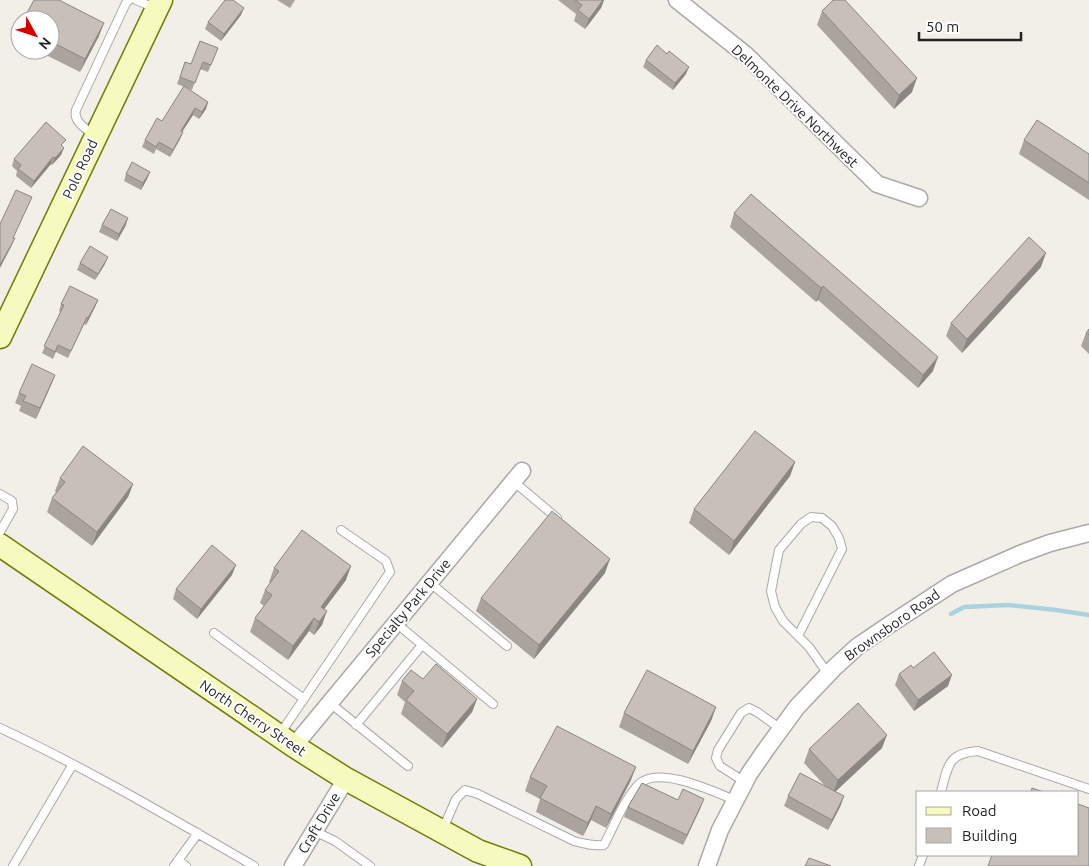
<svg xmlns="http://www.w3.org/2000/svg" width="1089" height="866" viewBox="0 0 1089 866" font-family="Ubuntu,sans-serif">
<rect width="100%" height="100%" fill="#f2efe9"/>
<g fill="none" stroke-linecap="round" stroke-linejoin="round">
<!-- stream -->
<path stroke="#aad3df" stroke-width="4.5" d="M 951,614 L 964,607 L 1008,605 L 1056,610 L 1089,615"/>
<!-- lane casing -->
<g stroke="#a9a9a9" stroke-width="10">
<path id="lane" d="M 136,0 L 155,8
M 93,135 C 86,128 73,122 76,110 L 126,3 L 129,0
M 513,481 L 557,518
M 0,494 L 12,501 L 13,509 L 0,532
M 429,582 L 507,646
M 396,623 L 493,704
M 214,633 L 304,699
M 798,636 L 842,549 L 839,538 L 832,526 L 822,518 L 811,517 L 801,524 L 779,550 L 771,591 L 775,607 L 783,621 L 809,647 L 828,674
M 330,703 L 408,766
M 356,725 L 422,645
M 0,728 C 88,769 171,818 254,866
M 280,734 L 390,572 L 386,561 L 341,530
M 745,782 L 720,766 L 716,758 L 718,750 L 741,713 L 749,708 L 757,712 L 781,729
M 941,792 C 948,767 947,753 978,751 L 1089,789
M 443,829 L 456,799 L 465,790 L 478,794 L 574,841 C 585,844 593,846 604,845 C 614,826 625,798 639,784 C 659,765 714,792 735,800
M 314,831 L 335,841 L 370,866
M 178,860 L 186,866
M 13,866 L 73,764
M 174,866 L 198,833
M 919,866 L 923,855"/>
</g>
<!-- street casing -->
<g stroke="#a9a9a9" stroke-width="19">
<path id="street" d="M 677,0 L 746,55 L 877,184 L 919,198
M 294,746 L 522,471
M 293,866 L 346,779
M 707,866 L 720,830 L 749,774 L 767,748 L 797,707 L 835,667 L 858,646 L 889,625 L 952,584 L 1020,554 L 1050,543 L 1089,533"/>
</g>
<!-- secondary casing -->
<g stroke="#707d05" stroke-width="25">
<path id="secondary" d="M 0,337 L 161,0
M 0,545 L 294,746 L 346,779 L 478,851 L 520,866"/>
</g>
<!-- lane -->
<use href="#lane" stroke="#fff" stroke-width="8"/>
<!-- street -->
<use href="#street" stroke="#fff" stroke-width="16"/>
<!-- secondary -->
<use href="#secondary" stroke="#f7fabf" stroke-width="22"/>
</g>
<!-- wall -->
<path fill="#aba49e" d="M 277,0 L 295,0 L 290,8 Z
M 558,0 L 604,0 L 601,8 L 585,29 L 574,21 L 576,14 Z
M 822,11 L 912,92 L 894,109 L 817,25 Z
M 241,15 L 221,41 L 205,29 L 208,22 Z
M 50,20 L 99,36 L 80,72 L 36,50 L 50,50 Z
M 20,27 L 20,42 L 15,39 Z
M 218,48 L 208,72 L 200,69 L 192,90 L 177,84 L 185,62 L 191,64 Z
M 646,60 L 686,74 L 673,90 L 643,67 Z
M 208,102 L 206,109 L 199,119 L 193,115 L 182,132 L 183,132 L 180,139 L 170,157 L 156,149 L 154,154 L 142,147 L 145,140 L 162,121 Z
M 1024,140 L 1089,154 L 1089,200 L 1019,154 Z
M 63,147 L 61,155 L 52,165 L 51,164 L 31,188 L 16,176 L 17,171 L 12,166 L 14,159 Z
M 150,172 L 147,179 L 141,190 L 124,181 L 126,174 Z
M 734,213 L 933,371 L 918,388 L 818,300 L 816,302 L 730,227 Z
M 102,225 L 126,225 L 117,241 L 99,232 Z
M 80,263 L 105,264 L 95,280 L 77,270 Z
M 1041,267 L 962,353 L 946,336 L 951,323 Z
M 98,300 L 95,307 L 86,325 L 84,324 L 68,358 L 56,352 L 53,359 L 42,353 L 60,312 L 59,311 L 61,304 Z
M 1089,329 L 1089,354 L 1081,346 L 1086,333 Z
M 55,375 L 51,385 L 36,419 L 19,411 L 21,406 L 15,403 L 19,393 Z
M 795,462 L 790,476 L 729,555 L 689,523 L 694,509 Z
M 60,478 L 133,484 L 128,497 L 92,546 L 47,512 L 52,498 L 56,493 L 55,491 Z
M 274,568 L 346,580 L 324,609 L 322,625 L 314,635 L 309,631 L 288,660 L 250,632 L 255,618 L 264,606 L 260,603 L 265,590 L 270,583 L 269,582 Z
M 605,573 L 534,659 L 476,611 L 481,598 Z
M 232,575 L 197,619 L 173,599 L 176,589 Z
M 913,668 L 948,686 L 914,711 L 895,685 L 899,674 Z
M 423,679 L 477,699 L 472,712 L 442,748 L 401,714 L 405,702 L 397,695 L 402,681 Z
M 716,707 L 711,721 L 688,764 L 619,727 L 624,713 Z
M 882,748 L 835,791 L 844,796 L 840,807 L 828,830 L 784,806 L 788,796 L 825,786 L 804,763 L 809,749 Z
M 530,777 L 631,780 L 606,828 L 591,820 L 583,836 L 536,812 L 540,799 L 525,791 Z
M 628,807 L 700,809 L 683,845 L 624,817 Z"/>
<!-- shaded-wall -->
<path fill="#8b8681" d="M 603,0 L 604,0 L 601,8 L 585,29 L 589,19 Z
M 244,8 L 241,15 L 221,41 L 224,34 Z
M 104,23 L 99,36 L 80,72 L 85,59 Z
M 689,67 L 686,74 L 673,90 L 675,83 Z
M 917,78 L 912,92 L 894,109 L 899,95 Z
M 208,102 L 206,109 L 199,119 L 202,112 Z
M 195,108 L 193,115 L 178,138 L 181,131 Z
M 183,132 L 180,139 L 170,157 L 173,150 Z
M 64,148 L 61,155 L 52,165 L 55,158 Z
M 53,157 L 51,164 L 31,188 L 34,181 Z
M 150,172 L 147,179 L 141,190 L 143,183 Z
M 128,218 L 126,225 L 117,241 L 119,234 Z
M 15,238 L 11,247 L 0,268 L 0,265 Z
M 1046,253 L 1041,267 L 962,353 L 967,339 Z
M 108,257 L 105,264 L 95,280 L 98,274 Z
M 823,286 L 818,300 L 816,302 L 821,288 Z
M 98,300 L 95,307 L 86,325 L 88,318 Z
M 938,357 L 933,371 L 918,388 L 923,375 Z
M 55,375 L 51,385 L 36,419 L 40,408 Z
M 795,462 L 790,476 L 729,555 L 734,541 Z
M 133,484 L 128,497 L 92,546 L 97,532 Z
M 610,559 L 605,573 L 534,659 L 539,645 Z
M 236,565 L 232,575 L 197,619 L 201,609 Z
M 351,566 L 346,580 L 316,620 L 321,607 Z
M 327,611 L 322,625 L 314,635 L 319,622 Z
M 314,618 L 309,631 L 288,660 L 293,646 Z
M 952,675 L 948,686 L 914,711 L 918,700 Z
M 477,699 L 472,712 L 442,748 L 447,734 Z
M 716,707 L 711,721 L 688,764 L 693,751 Z
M 887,735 L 882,748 L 833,794 L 838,780 Z
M 636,767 L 631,780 L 606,828 L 611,814 Z
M 844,796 L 840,807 L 828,830 L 832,820 Z
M 704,799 L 700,809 L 683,845 L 687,835 Z
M 596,806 L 591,820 L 583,836 L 588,823 Z"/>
<!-- building -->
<path fill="#c7bfb8" stroke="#8b8681" d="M 34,0 L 59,0 L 104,23 L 85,59 L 50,41 L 50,20 L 23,20 Z
M 225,0 L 233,0 L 244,8 L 224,34 L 208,22 Z
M 575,0 L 603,0 L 589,19 L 578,10 L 582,5 Z
M 833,0 L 845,0 L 917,78 L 899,95 L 822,11 Z
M 200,41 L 218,48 L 211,65 L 203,62 L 195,83 L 180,77 L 185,62 L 191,64 Z
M 657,45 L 667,54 L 669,51 L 689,67 L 675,83 L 646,60 Z
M 184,86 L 208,102 L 202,112 L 195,108 L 181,131 L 183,132 L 173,150 L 159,142 L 156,147 L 145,140 L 157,118 L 162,121 Z
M 1037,120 L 1089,154 L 1089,183 L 1024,140 Z
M 46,122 L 66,140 L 61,145 L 64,148 L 55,158 L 53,157 L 34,181 L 18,169 L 21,165 L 14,159 Z
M 132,162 L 150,172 L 143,183 L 126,174 Z
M 16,190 L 32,197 L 13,238 L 15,238 L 0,265 L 0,224 Z
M 751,194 L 938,357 L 923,375 L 823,286 L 821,288 L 734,213 Z
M 111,209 L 128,218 L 119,234 L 102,225 Z
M 1029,237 L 1046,253 L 967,339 L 951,323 Z
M 90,246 L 108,257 L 98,274 L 80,263 Z
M 70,286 L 98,300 L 88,318 L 87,317 L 71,351 L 58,345 L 55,352 L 44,346 L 64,305 L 61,304 Z
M 1089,329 L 1089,335 L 1086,333 Z
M 32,364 L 55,375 L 40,408 L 23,401 L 26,396 L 19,393 Z
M 755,431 L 795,462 L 734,541 L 694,509 Z
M 83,446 L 133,484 L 97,532 L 52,498 L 65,482 L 60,478 Z
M 552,511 L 610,559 L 539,645 L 481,598 Z
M 302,530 L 351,566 L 321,607 L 327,611 L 319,622 L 314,618 L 293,646 L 255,618 L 272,595 L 265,590 L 279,571 L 274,568 Z
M 212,545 L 236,565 L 201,609 L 176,589 Z
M 934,652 L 952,675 L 918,700 L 899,674 L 911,665 L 913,668 Z
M 436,664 L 477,699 L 447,734 L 406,700 L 414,691 L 402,681 L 411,670 L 423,679 Z
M 647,670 L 716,707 L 693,751 L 624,713 Z
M 858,703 L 887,735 L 838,780 L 809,749 Z
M 557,726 L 636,767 L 611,814 L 596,806 L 588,823 L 540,798 L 547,786 L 530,777 Z
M 800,773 L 844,796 L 832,820 L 788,796 Z
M 642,783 L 678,800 L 683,789 L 704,799 L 687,835 L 628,807 Z
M 1032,788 L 1044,792 L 1031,792 Z
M 1078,804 L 1089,808 L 1089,866 L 988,866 L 992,855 L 1078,855 Z
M 809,858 L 831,866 L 805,866 Z"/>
<g text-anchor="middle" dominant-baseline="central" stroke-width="4" stroke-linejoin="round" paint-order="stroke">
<!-- street labels -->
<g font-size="14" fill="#222" stroke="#fff">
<text transform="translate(795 106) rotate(44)">Delmonte Drive Northwest</text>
<text transform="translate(80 169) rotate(-65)">Polo Road</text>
<text transform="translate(408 608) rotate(-50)">Specialty Park Drive</text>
<text transform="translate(892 625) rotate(-35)">Brownsboro Road</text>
<text transform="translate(253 718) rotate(34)">North Cherry Street</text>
<text transform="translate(319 823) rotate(-59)">Craft Drive</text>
</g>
</g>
<!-- legend -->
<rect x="916" y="791" width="162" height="65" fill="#ffffff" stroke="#a7a7a7"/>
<rect x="926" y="807" width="25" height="8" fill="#f7fabf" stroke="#a7a7a7"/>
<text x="962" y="816" font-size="15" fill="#222222">Road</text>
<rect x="926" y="828" width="25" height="15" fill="#c7bfb8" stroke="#a7a7a7"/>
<text x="962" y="841" font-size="15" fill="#222222">Building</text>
<!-- north arrow -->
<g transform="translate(35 35) rotate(130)"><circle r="24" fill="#ffffff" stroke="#a7a7a7"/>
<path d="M0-4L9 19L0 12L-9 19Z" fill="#d40000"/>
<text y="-8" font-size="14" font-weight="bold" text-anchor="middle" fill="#222222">N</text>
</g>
<!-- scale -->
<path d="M919 32v8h102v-8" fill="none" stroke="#222222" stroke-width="2.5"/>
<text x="926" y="32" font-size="15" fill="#222222" stroke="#ffffff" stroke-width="4" paint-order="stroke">50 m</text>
</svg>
